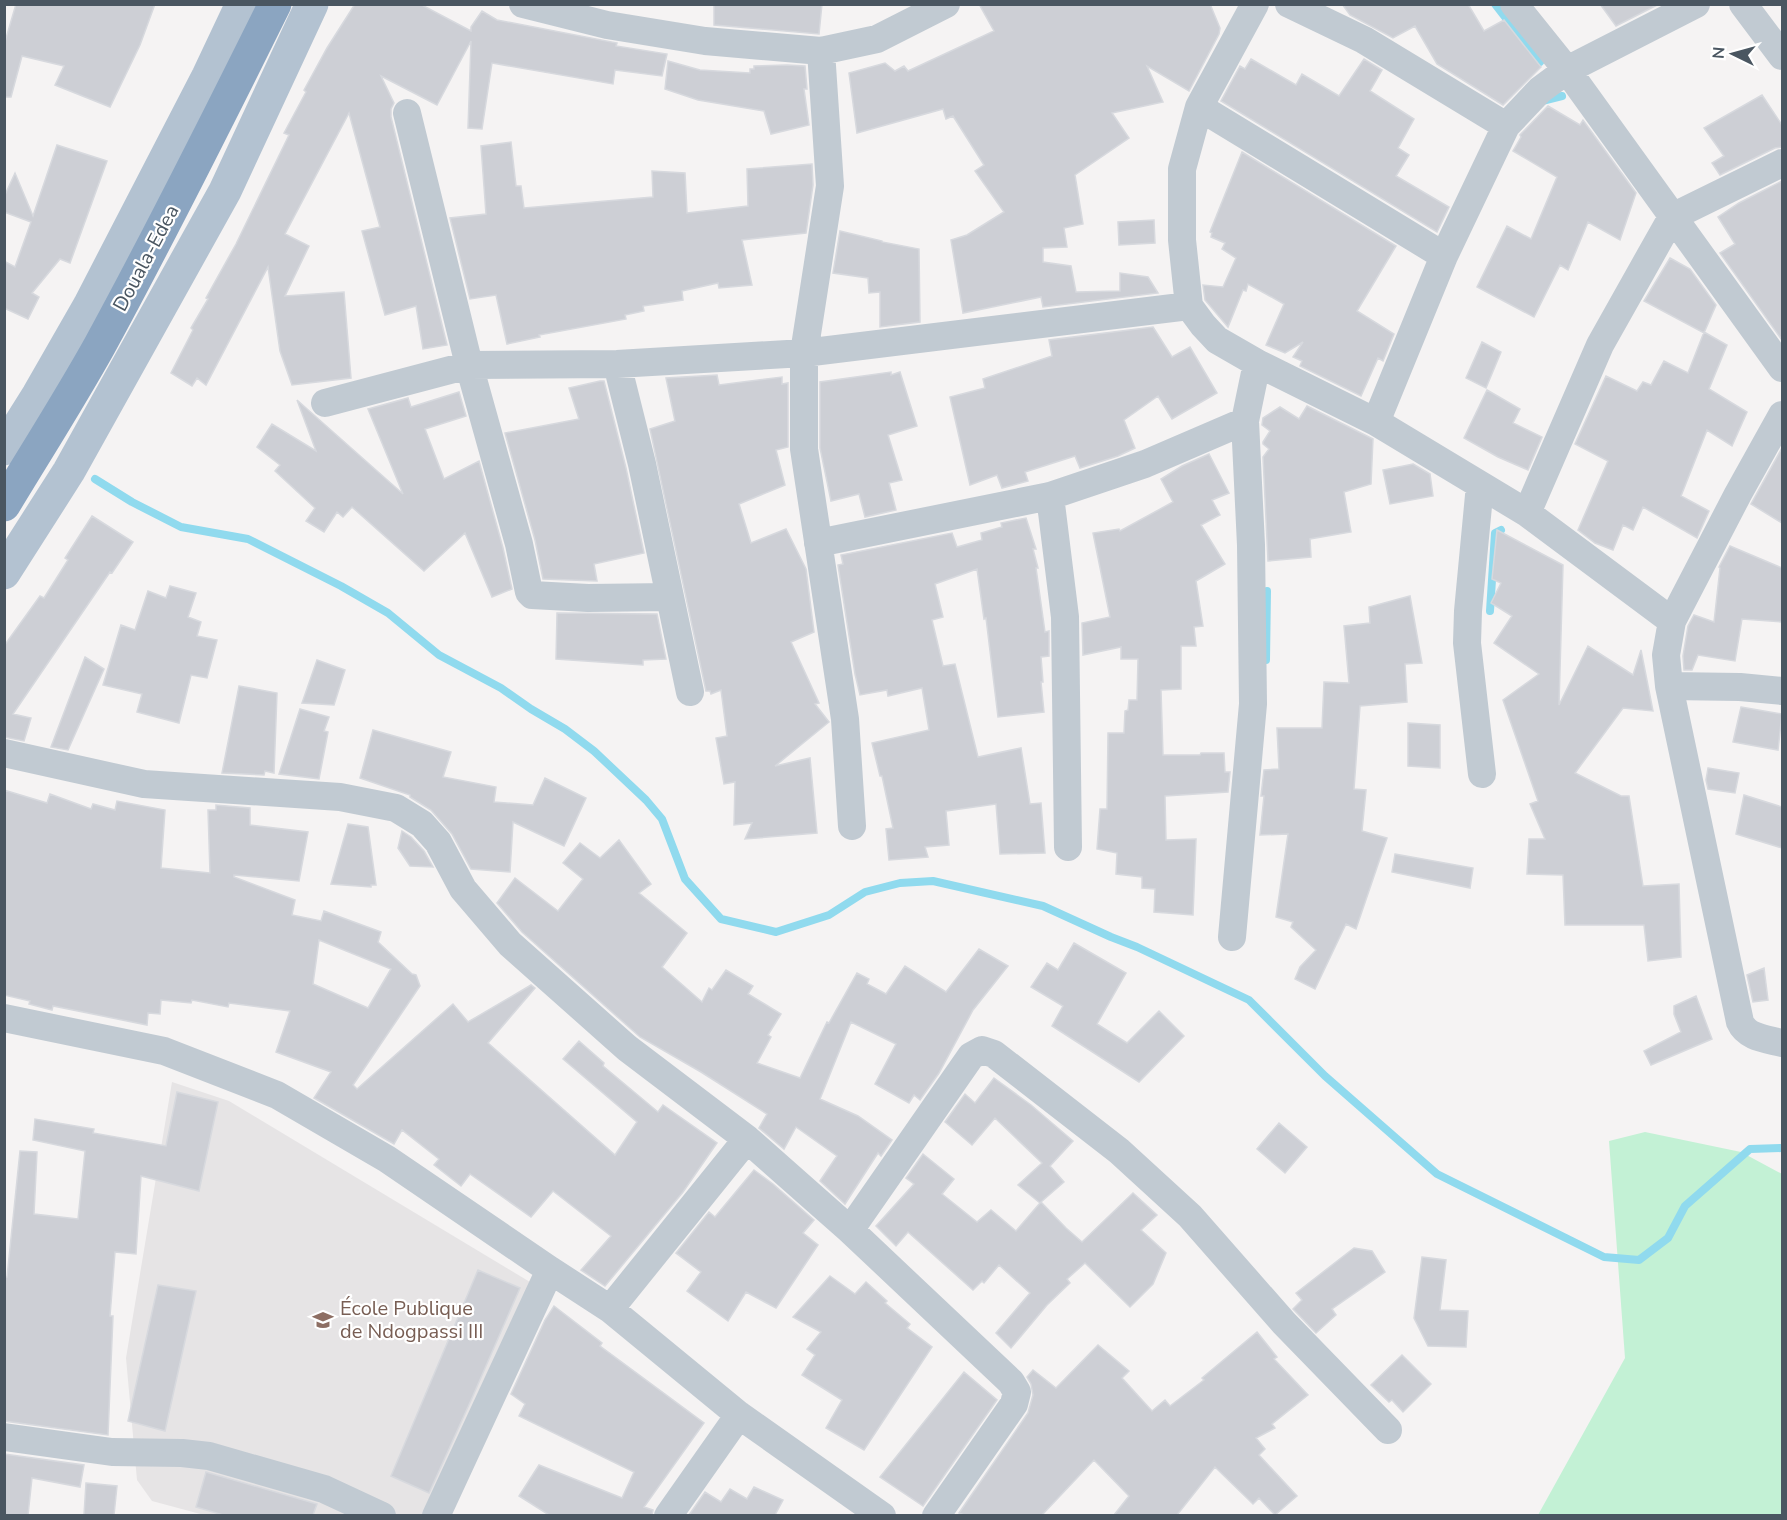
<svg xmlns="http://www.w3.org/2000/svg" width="1787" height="1520" viewBox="0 0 1787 1520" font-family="'Nunito Sans',sans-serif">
<rect width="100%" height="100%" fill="#f5f3f3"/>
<!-- education -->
<path fill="#e6e4e5" d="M 172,1082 L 229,1101 L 530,1282 L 427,1515 L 204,1515 L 152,1501 L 137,1480 L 126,1358 Z"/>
<!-- green -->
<path fill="#c3f1d5" d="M 1645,1132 L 1741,1152 L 1782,1174 L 1782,1515 L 1538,1515 L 1625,1358 L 1609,1141 Z"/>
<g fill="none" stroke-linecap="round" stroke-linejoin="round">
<!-- stream -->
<path stroke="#90daee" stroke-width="8" d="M 1495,4 L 1540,62
M 1542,101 L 1562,96
M 95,479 L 132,502 L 181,527 L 248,539 L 341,586 L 388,613 L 439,655 L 501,688 L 531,709 L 565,729 L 594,751 L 646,800 L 662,819 L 685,879 L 721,919 L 776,932 L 829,915 L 865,892 L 900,883 L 933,881 L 1043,906 L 1111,937 L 1137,947 L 1249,1000 L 1325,1076 L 1437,1174 L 1604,1257 L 1639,1260 L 1668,1238 L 1685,1206 L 1750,1149 L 1782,1148
M 1490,611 L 1495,533 L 1501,530
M 1266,660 L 1267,591"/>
</g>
<!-- building -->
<path fill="#cdcfd5" stroke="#d7d9de" stroke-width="1.5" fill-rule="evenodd" d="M 16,4 L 155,4 L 140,45 L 110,107 L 55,85 L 64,66 L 22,56 L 11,97 L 4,97 L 4,45 Z
M 355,4 L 420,4 L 471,31 L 471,27 L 482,11 L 497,20 L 617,43 L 616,46 L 667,54 L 662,76 L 615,70 L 613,84 L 492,63 L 482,129 L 468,128 L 471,41 L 437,105 L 381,76 L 394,103 L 391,109 L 391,117 L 447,345 L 423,349 L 416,306 L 385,315 L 362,231 L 380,227 L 349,113 L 285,234 L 309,246 L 285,296 L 344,292 L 351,378 L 292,385 L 280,351 L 268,267 L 206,385 L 197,378 L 192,386 L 171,373 L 193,330 L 191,328 L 208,299 L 206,298 L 236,244 L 289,135 L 284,133 L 306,92 L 304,90 L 327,48 Z
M 714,4 L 822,4 L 819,34 L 714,25 Z
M 979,4 L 1210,4 L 1220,28 L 1219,34 L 1189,91 L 1147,66 L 1163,102 L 1112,113 L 1129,138 L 1075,175 L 1083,224 L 1064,228 L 1067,247 L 1043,248 L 1043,262 L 1071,266 L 1076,292 L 1120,291 L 1120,273 L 1148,277 L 1158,293 L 1043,307 L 1041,297 L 963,313 L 951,240 L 967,235 L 1004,212 L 975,171 L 984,165 L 953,116 L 946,119 L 943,109 L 857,133 L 849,73 L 885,63 L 895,71 L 904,66 L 908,71 L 994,31 Z
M 1342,4 L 1468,4 L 1484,31 L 1504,20 L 1541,67 L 1503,105 L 1437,64 L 1415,26 L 1393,38 L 1350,15 Z
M 1600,4 L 1659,4 L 1616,26 Z
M 1251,59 L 1296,85 L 1302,74 L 1339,96 L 1364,59 L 1382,70 L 1370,91 L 1414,119 L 1398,148 L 1409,155 L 1396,176 L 1449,207 L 1437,232 L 1221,101 L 1240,66 L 1245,69 Z
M 668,61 L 700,70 L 750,73 L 750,69 L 754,69 L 754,66 L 787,65 L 805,66 L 807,89 L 804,89 L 809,125 L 771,134 L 764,111 L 698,100 L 665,89 Z
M 1762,95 L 1782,125 L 1782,147 L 1775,148 L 1720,175 L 1712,163 L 1724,156 L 1704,128 Z
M 1548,106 L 1580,125 L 1583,120 L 1636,193 L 1620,240 L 1588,222 L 1568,270 L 1560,265 L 1534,317 L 1477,287 L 1507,226 L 1531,239 L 1557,177 L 1513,151 L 1521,137 L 1520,135 Z
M 511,142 L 516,186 L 521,186 L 524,208 L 653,197 L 652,171 L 685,173 L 687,213 L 748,206 L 747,169 L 812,164 L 813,185 L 806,233 L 742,240 L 752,285 L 719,288 L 718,283 L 682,291 L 683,300 L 643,306 L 644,311 L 625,315 L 626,319 L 539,335 L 540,337 L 507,344 L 496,295 L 470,299 L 450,218 L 486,214 L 481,146 Z
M 57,145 L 107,161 L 70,263 L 60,259 L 32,293 L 39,297 L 28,319 L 4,308 L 4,261 L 15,267 L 31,222 L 4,212 L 4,197 L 15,173 L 33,216 Z
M 1242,152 L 1396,246 L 1357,311 L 1394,334 L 1383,361 L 1378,358 L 1361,396 L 1300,366 L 1302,361 L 1293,357 L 1303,342 L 1285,353 L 1266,345 L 1284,304 L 1248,284 L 1246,291 L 1243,290 L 1228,327 L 1205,300 L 1203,285 L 1223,287 L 1236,258 L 1222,249 L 1225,243 L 1211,237 L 1212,233 L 1210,232 Z
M 1782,181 L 1782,340 L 1720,253 L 1735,244 L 1718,217 L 1739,203 Z
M 1154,220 L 1155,243 L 1119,245 L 1118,222 Z
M 840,231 L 882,241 L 882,242 L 919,249 L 920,322 L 880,327 L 880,292 L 869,293 L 868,278 L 833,273 Z
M 1670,258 L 1690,269 L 1716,305 L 1704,333 L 1644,301 Z
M 1153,327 L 1172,357 L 1190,347 L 1217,393 L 1172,419 L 1158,396 L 1124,420 L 1135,448 L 1118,456 L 1080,468 L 1075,456 L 1025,472 L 1028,481 L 1002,488 L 997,475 L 970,485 L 950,397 L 985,388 L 983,379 L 1052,356 L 1049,340 Z
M 1704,332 L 1727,345 L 1709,389 L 1747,412 L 1732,446 L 1707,430 L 1681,496 L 1709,511 L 1697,538 L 1643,507 L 1633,530 L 1623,525 L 1613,550 L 1595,543 L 1578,530 L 1608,461 L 1575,444 L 1606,376 L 1637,391 L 1643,382 L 1651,385 L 1664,361 L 1688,373 Z
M 1482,342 L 1501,352 L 1486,388 L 1466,378 Z
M 891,372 L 891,375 L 900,372 L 917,426 L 888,435 L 902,480 L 889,483 L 896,510 L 865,517 L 859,494 L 831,501 L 820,448 L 820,382 Z
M 717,375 L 719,385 L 782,377 L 782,384 L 788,383 L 788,447 L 776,450 L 785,485 L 739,504 L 751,543 L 786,529 L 806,569 L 814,632 L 791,642 L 819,703 L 815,704 L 829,722 L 775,766 L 810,758 L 817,833 L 745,839 L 752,823 L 734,825 L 735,782 L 724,784 L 716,738 L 727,736 L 721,690 L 711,694 L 710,691 L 706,691 L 650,429 L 675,421 L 666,378 Z
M 600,381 L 604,381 L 626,468 L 644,553 L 594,564 L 597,581 L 543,579 L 535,540 L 505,433 L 579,419 L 569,388 Z
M 1487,390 L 1520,409 L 1513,423 L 1542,437 L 1528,470 L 1498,457 L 1464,438 Z
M 459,392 L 466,416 L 425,429 L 444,479 L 479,461 L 503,548 L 512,589 L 492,597 L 465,533 L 424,571 L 352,507 L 343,517 L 337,512 L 324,532 L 306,521 L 315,508 L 275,471 L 280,465 L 257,447 L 272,424 L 316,451 L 297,400 L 403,494 L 368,409 L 408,398 L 411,407 Z
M 1307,406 L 1373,439 L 1371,484 L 1344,492 L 1351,532 L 1310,539 L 1311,557 L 1268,561 L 1263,457 L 1269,449 L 1263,444 L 1263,442 L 1270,431 L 1262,425 L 1263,418 L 1280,407 L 1299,419 Z
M 1782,448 L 1782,523 L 1751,504 Z
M 1209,454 L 1229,493 L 1212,500 L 1220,515 L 1201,525 L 1225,564 L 1196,581 L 1203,626 L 1194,627 L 1196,646 L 1181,646 L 1181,689 L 1161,690 L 1163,755 L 1200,755 L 1201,753 L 1224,753 L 1225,772 L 1230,772 L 1228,792 L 1165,796 L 1166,840 L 1196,839 L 1193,915 L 1154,912 L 1155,889 L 1142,888 L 1142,877 L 1116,874 L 1117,853 L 1097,849 L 1100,809 L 1107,809 L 1108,733 L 1124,733 L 1125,711 L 1128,710 L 1129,700 L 1137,700 L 1138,659 L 1121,659 L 1121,647 L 1083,655 L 1082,623 L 1110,617 L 1093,533 L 1119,529 L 1120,531 L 1173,502 L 1161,479 L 1182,466 Z
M 1413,464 L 1430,474 L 1433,496 L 1390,504 L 1383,470 Z
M 92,516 L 133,542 L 112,573 L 110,572 L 13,714 L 31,718 L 24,741 L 4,737 L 4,646 L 40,596 L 44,598 L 68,560 L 65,558 Z
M 1026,518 L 1036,549 L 1033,549 L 1038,568 L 1036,568 L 1045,632 L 1049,631 L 1049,656 L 1041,657 L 1043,682 L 1041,682 L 1044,712 L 998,717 L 986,618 L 984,619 L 977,569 L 935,584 L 943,617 L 932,620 L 943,666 L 955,664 L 978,757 L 1021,748 L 1030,804 L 1041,803 L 1045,853 L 1000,854 L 996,804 L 946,811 L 949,845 L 925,847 L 928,857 L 889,860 L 886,829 L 893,828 L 882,776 L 880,776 L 872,743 L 929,730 L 922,688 L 888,696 L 887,690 L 860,695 L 855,674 L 838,565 L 843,564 L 841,555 L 952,533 L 957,547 L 982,540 L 981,533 L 1002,527 L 1001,523 Z
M 1497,530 L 1563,565 L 1559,705 L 1588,646 L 1633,675 L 1641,650 L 1653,711 L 1623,708 L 1575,773 L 1621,796 L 1629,796 L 1643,886 L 1679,884 L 1681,957 L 1648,961 L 1644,925 L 1565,925 L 1563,875 L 1527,874 L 1529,839 L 1545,839 L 1530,804 L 1538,801 L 1503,700 L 1539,674 L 1494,643 L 1512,616 L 1491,603 L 1501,583 L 1492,579 Z
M 1730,546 L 1782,568 L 1782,622 L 1742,619 L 1735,661 L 1698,655 L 1692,670 L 1684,670 L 1683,656 L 1688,626 L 1694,615 L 1714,622 L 1720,568 L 1719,567 Z
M 170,586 L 196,593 L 188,617 L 201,622 L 197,636 L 217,640 L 207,678 L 191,675 L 179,723 L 137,712 L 142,694 L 103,685 L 121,625 L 135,630 L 148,591 L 166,598 Z
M 1410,596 L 1422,663 L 1405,664 L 1407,702 L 1360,706 L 1354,789 L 1366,790 L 1362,831 L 1387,838 L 1356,929 L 1346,924 L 1315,989 L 1295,979 L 1300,967 L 1316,950 L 1291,927 L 1293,922 L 1276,917 L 1288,834 L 1260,835 L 1264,796 L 1261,796 L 1264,770 L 1279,769 L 1277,728 L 1322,728 L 1324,682 L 1349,683 L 1344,626 L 1370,623 L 1369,607 Z
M 557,613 L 657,614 L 666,659 L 643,660 L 643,665 L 556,659 Z
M 85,657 L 104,669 L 68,750 L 51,747 Z
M 317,660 L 345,670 L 334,705 L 302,703 Z
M 239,686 L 277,693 L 274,773 L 265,771 L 264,775 L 222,773 Z
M 1741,707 L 1782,714 L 1778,750 L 1733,742 Z
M 300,709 L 329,717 L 324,731 L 328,732 L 319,779 L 279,774 Z
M 1408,723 L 1440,725 L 1440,768 L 1408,766 Z
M 373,730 L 451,752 L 443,777 L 496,787 L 494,802 L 533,805 L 545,778 L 586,798 L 564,846 L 513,822 L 510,872 L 471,869 L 452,834 L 431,810 L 410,797 L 410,795 L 360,778 Z
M 1708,768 L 1739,773 L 1735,793 L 1708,789 L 1706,780 Z
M 4,790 L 47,803 L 50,794 L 91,809 L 93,804 L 115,810 L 117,801 L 165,810 L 161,868 L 210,873 L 208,810 L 216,810 L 216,805 L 250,808 L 250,825 L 308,832 L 299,881 L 234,875 L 234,877 L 295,900 L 292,915 L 321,921 L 324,911 L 381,932 L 378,942 L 412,974 L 416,975 L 420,986 L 353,1085 L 357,1089 L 453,1004 L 468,1022 L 531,985 L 535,988 L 488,1043 L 615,1155 L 637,1122 L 563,1059 L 579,1041 L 604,1063 L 603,1066 L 658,1112 L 663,1105 L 717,1143 L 683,1192 L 605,1286 L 581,1270 L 611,1236 L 553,1191 L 531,1217 L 470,1174 L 461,1186 L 434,1165 L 439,1159 L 402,1130 L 394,1144 L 314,1098 L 331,1072 L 276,1052 L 290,1011 L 229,1003 L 228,1007 L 192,1000 L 191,1003 L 161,1000 L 160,1014 L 148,1013 L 147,1025 L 53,1006 L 52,1010 L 29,1004 L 30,1001 L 4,995 ZM 319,940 L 391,969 L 368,1008 L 313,984 Z
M 1744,795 L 1782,807 L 1782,848 L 1736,834 Z
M 348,824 L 368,827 L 376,885 L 371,885 L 371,887 L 331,884 Z
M 402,831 L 411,837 L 424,851 L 433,867 L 410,866 L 398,848 Z
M 619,840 L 651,884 L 639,893 L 687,933 L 662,967 L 702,1002 L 709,988 L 712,990 L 726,970 L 753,986 L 748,994 L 781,1014 L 768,1035 L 771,1037 L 757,1063 L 800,1078 L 827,1022 L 829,1023 L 857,973 L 869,979 L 867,984 L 886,994 L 905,966 L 946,992 L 979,949 L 1008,966 L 973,1010 L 939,1073 L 920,1100 L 914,1095 L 909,1103 L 875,1084 L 896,1044 L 851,1022 L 820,1099 L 858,1116 L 892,1140 L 881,1156 L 878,1153 L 845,1204 L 820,1181 L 837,1156 L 796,1127 L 784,1149 L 759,1128 L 767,1114 L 701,1072 L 640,1037 L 522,932 L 497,903 L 515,878 L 558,911 L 583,879 L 563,863 L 580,843 L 600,858 Z
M 1395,854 L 1473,868 L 1470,888 L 1392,872 Z
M 1074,943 L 1126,973 L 1097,1024 L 1127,1043 L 1159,1011 L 1184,1036 L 1139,1082 L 1052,1026 L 1063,1006 L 1031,987 L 1047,963 L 1058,970 Z
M 1764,968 L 1768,1000 L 1753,1002 L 1747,975 Z
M 1696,996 L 1712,1039 L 1651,1065 L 1644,1051 L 1681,1032 L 1674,1014 L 1674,1006 Z
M 994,1078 L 1031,1105 L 1073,1141 L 1050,1166 L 1064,1182 L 1041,1202 L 1066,1228 L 1082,1242 L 1133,1193 L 1157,1215 L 1141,1230 L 1166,1253 L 1153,1284 L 1130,1307 L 1085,1263 L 1067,1279 L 1070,1283 L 1047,1305 L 1011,1348 L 996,1333 L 1030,1293 L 999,1265 L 984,1283 L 982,1281 L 973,1290 L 908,1232 L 896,1246 L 876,1226 L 914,1184 L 906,1178 L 923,1154 L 954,1179 L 942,1194 L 977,1222 L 991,1210 L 1016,1231 L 1040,1203 L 1018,1185 L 1042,1163 L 995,1118 L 972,1145 L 945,1122 L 965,1094 L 975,1103 Z
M 177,1092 L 218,1102 L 199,1191 L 141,1176 L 136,1254 L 115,1252 L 110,1316 L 113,1316 L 108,1435 L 4,1421 L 4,1277 L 7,1277 L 20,1151 L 37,1152 L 34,1214 L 78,1219 L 85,1151 L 33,1140 L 35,1119 L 94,1129 L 93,1133 L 166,1146 Z
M 1279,1123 L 1307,1147 L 1285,1173 L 1257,1149 Z
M 754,1170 L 773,1184 L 814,1220 L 803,1233 L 818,1245 L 776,1308 L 746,1292 L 728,1321 L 687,1291 L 701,1272 L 676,1253 L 709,1212 L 715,1217 Z
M 1354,1248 L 1372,1251 L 1385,1272 L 1332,1309 L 1336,1315 L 1316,1333 L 1293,1309 L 1302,1300 L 1296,1293 Z
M 1422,1257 L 1446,1260 L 1440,1310 L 1468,1311 L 1466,1347 L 1428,1346 L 1414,1318 Z
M 478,1270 L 520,1288 L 472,1398 L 429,1493 L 391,1476 Z
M 830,1276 L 855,1294 L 866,1282 L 887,1301 L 885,1303 L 910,1324 L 907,1328 L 932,1347 L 864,1450 L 826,1428 L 842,1400 L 802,1375 L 815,1355 L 807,1349 L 821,1332 L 793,1317 Z
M 158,1285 L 196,1291 L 165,1431 L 128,1421 Z
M 554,1306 L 602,1343 L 600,1346 L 704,1423 L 644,1507 L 653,1510 L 652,1515 L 549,1515 L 519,1496 L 539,1465 L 622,1498 L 634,1472 L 519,1416 L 525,1404 L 511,1394 L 545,1320 Z
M 1257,1332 L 1277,1357 L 1274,1359 L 1308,1395 L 1272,1424 L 1275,1428 L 1256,1438 L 1265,1449 L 1259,1455 L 1297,1496 L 1275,1515 L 1259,1498 L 1253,1504 L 1215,1467 L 1177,1515 L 1114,1515 L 1129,1496 L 1094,1460 L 1042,1515 L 964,1515 L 959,1513 L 1028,1413 L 1033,1395 L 1031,1384 L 1027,1377 L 1033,1370 L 1056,1388 L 1098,1345 L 1129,1371 L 1122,1378 L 1152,1411 L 1165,1400 L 1170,1406 L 1204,1380 L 1202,1378 Z
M 1402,1355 L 1431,1384 L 1403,1412 L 1392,1400 L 1389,1402 L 1371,1385 Z
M 964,1372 L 997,1400 L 923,1506 L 880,1477 Z
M 4,1454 L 84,1465 L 80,1487 L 32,1478 L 28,1515 L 4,1515 Z
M 206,1472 L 317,1504 L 313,1515 L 223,1515 L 196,1507 Z
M 86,1483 L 117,1486 L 114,1515 L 84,1515 Z
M 754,1487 L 783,1500 L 775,1515 L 689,1515 L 705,1492 L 721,1502 L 730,1489 L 747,1499 Z"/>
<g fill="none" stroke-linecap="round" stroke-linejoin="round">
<!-- street -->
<path stroke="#c1cad2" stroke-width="28" d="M 523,4 L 607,25 L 705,41 L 821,51 L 877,39 L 946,4
M 1289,4 L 1364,40 L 1506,126
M 1514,4 L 1567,70 L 1782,368
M 1743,4 L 1782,56
M 821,51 L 830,186 L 804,353 L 804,449 L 845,719 L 852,826
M 1199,107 L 1444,256
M 407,113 L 469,365 L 519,544 L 529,592 L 532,595 L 588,598 L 670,597
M 1189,306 L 1182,240 L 1182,169 L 1199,107 L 1255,4
M 617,364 L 642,464 L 690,692
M 325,403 L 469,365 L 617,364 L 804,353 L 1189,306 L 1203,325 L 1217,340 L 1257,363 L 1376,422 L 1527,513 L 1672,621
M 1782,415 L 1738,494 L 1672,621 L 1666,655 L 1669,686 L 1740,1022 C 1747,1038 1767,1039 1782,1043
M 1376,422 L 1444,256 L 1506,126 L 1540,90 L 1567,70 L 1696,4
M 1480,485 L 1468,611 L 1467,643 L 1482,774
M 1050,496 L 1065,617 L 1068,847
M 1527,513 L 1600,345 L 1672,217 L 1782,163
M 818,543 L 1050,496 L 1145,464 L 1245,421
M 1669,686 L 1740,687 L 1782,691
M 4,753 L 144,784 L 340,797 L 396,808 L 422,824 L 438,842 L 463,889 L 510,944 L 627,1048 L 747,1139 L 850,1230 L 1011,1382 L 1017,1392 L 1014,1404 L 936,1516
M 1232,937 L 1253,704 L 1251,545 L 1245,421 L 1257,363
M 4,1018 L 164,1051 L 277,1095 L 387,1159 L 550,1270
M 850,1230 L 971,1056 L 982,1050 L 994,1054 L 1119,1151 L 1190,1216 L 1284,1323 L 1388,1430
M 610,1309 L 747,1139
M 4,1437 L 112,1452 L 182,1453 L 209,1456 L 324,1489 L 382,1516
M 436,1516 L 550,1270 L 610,1309 L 739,1415 L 882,1516
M 668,1516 L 739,1415"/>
<!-- primary -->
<path stroke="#b3c2d1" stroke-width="33" d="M 4,449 L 38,395 L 89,306 L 208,76 L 242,4
M 4,573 L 69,471 L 225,191 L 312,4"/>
<!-- highway -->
<path stroke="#8ba5c1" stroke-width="33" d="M 4,505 C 36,452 70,399 100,345 C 161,233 218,119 275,4"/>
</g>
<!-- icons -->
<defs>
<g id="school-bare" transform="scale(1.62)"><path d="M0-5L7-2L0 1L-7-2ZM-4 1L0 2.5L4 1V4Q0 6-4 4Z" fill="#8d6e63" stroke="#fff" stroke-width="2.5" paint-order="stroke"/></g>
</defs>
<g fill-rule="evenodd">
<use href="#school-bare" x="323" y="1320"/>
</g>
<g text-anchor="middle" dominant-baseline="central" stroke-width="4.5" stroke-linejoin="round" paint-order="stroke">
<!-- street labels -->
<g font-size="20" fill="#4a5661" stroke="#fff">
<text transform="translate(146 258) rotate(-62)">Douala-Edea</text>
</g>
<!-- education labels -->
<g font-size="20" fill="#785e54" stroke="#fff" text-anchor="start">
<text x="340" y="1308">École Publique<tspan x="340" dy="23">de Ndogpassi III</tspan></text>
</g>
</g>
<!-- border -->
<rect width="1787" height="1520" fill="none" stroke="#4a5661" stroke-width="12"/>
<!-- north arrow -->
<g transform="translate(1733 54) rotate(275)" stroke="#ffffff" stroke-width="4.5" paint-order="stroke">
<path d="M0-4.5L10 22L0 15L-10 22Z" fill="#4a5661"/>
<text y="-9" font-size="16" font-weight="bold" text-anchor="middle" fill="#4a5661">N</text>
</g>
</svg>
